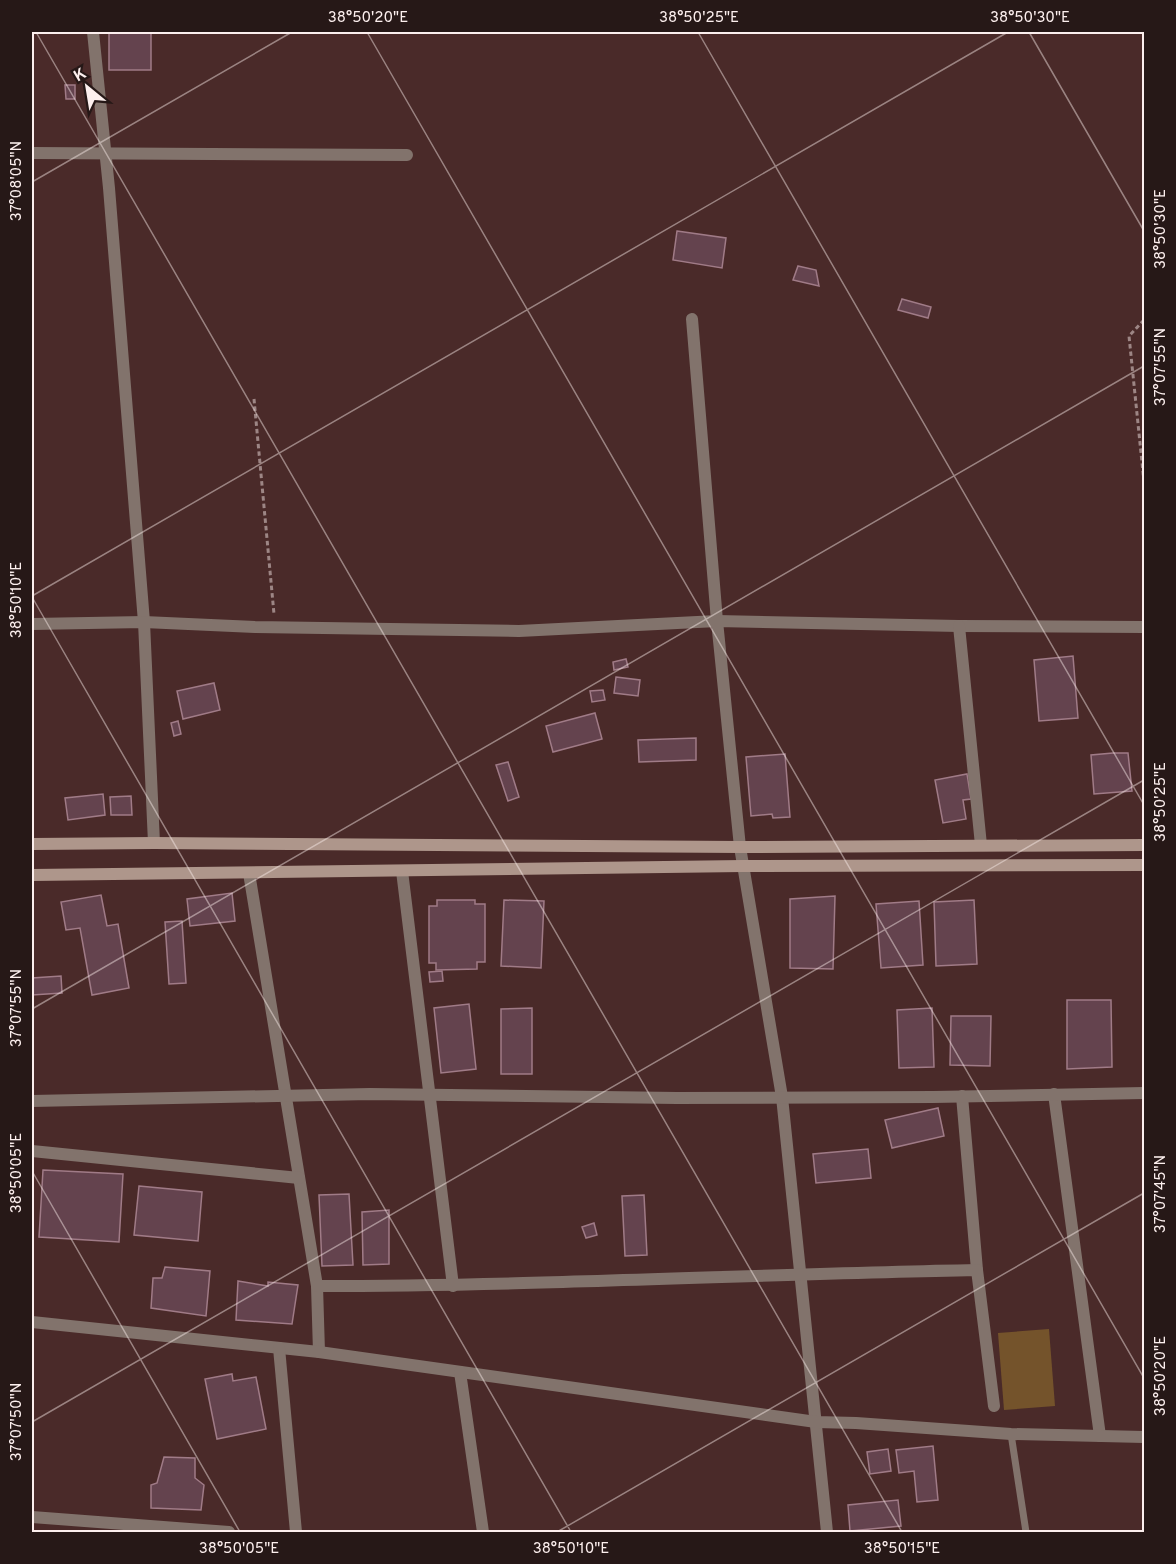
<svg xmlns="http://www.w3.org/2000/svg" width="1176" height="1564" font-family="Overpass,sans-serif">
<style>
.green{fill:#74532b}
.building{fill:#64434e;stroke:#a07b87;stroke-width:1.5}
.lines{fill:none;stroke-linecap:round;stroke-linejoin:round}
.path{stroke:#9d8685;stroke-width:3;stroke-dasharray:4.5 3;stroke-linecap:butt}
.lane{stroke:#82736c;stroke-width:7}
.street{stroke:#82736c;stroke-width:12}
.secondary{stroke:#ae968b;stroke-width:12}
.ticks{fill:none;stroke:#fcefee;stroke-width:1.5;stroke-opacity:0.45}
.neatline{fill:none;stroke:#fcefee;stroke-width:2}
.ticks-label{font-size:15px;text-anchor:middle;fill:#fcefee}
</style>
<rect width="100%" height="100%" fill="#4a2a29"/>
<path class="green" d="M1049,1329L1055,1406L1004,1410L998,1333Z"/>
<g class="building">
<rect x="109" y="32" width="42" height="38"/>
<path d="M65,85H75V99H66Z"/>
<path d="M677,231L726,238L722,268L673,260Z"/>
<path d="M798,266L816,270L819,286L793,280Z"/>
<path d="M902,299L931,307L928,318L898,310Z"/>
<path d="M1073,656L1078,718L1039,721L1034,660Z"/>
<path d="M626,659L628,667L614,670L613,662Z"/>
<path d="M616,677L640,680L638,696L614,693Z"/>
<path d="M214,683L220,710L183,719L177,691Z"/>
<path d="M603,690L605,700L592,702L590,691Z"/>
<path d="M595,713L602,739L553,752L546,726Z"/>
<path d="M178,721L181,734L174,736L171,723Z"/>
<path d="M696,738V760L639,762L638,740Z"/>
<path d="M1113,753H1128L1132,791L1094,794L1091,755Z"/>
<path d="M785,754L790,817L773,818L772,814L751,816L746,757Z"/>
<path d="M508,762L519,797L508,801L496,765Z"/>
<path d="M967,774L971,799L963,800L966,819L943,823L935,780Z"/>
<path d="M103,794L105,815L68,820L65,798Z"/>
<path d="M131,796L132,815H111L110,797Z"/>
<path d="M232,893L235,921L190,926L187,899Z"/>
<path d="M101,895L107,926L118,924L129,988L92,995L80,928L66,930L61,902Z"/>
<path d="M835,896L833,969L790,968V899Z"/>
<path d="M437,900H475V904H485V962H477V969L436,970V963H429V906H437Z"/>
<path d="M504,900L544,901L541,968L501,966Z"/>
<path d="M974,900L977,964L936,966L934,902Z"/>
<path d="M919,901L923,965L881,968L876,904Z"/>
<path d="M182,921L186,983L169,984L165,922Z"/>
<path d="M442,971L443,981L430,982L429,972Z"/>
<path d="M61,976L62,993L32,995V978Z"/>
<path d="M1067,1000H1111L1112,1067L1067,1069Z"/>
<path d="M469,1004L476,1069L441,1073L434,1008Z"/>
<path d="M532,1008V1074H501V1009Z"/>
<path d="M932,1008L934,1067L899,1068L897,1010Z"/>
<path d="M951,1016H991L990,1066L950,1065Z"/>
<path d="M938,1108L944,1136L892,1148L885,1120Z"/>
<path d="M868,1149L871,1178L816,1183L813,1154Z"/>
<path d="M43,1170L123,1174L119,1242L39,1237Z"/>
<path d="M139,1186L202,1192L198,1241L134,1235Z"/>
<path d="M349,1194L353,1265L322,1266L319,1195Z"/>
<path d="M644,1195L647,1255L625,1256L622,1196Z"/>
<path d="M389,1210V1264L363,1265L362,1212Z"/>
<path d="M594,1223L597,1235L586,1238L582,1227Z"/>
<path d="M165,1267L210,1271L206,1316L151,1308L153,1278H162Z"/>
<path d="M238,1281L268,1286V1282L298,1285L292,1324L236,1320Z"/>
<path d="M232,1374L233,1381L256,1377L266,1429L217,1439L205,1379Z"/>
<path d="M933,1446L938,1500L917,1502L914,1471L899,1473L896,1450Z"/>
<path d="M888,1449L891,1471L870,1474L867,1452Z"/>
<path d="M164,1457L195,1458V1478L204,1485L201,1510L151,1508V1485L157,1483Z"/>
<path d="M898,1500L901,1526L850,1531L848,1505Z"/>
</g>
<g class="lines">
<g class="path">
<path d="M1144,320L1129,336L1144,482"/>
<path d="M254,399L274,614"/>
</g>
<path class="lane" d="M1011,1434L1026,1532"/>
<g class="street">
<path d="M93,32L109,188L144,622L154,843"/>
<path d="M32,153L407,155"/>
<path d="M692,319L717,621L740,847L782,1097L827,1532"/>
<path d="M32,624L144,622L255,627L519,631L717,621L959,626L1144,627"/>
<path d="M959,626L981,845"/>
<path d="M402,871L453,1286"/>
<path d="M249,873L317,1286L319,1352"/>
<path d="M1054,1094L1100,1436"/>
<path d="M962,1096L977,1270"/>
<path d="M32,1101L370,1094L677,1098L933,1097L1144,1093"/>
<path d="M32,1151L299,1178"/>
<path d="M317,1286C537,1286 757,1274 977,1270L994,1406"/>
<path d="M32,1322L319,1352L816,1422L856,1423L1011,1434L1144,1437"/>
<path d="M279,1348L296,1532"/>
<path d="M460,1372L483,1532"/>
<path d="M32,1517L229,1532"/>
</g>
<g class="secondary">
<path d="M32,844L154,843L740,847L1144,845"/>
<path d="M32,875L743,866L1144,865"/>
</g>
</g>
<path class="ticks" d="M36,32L902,1532M367,32L1144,1378M698,32L1144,805M1029,32L1144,231M32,182L292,32M32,596L1008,32M32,597L571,1532M32,1009L1144,366M32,1171L240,1532M32,1422L1144,780M557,1532L1144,1193"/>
<rect width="1176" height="1564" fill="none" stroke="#261817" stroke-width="66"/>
<g transform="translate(87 87) rotate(330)" stroke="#261817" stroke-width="4.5" paint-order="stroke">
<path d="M0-4.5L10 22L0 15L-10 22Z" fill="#fcefee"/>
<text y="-9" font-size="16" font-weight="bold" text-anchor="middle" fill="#fcefee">K</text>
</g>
<rect x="33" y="33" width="1110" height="1498" class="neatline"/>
<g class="ticks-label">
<text x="368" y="22">38°50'20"E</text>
<text x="699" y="22">38°50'25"E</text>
<text x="1030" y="22">38°50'30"E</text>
<text transform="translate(16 181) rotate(-90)" y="5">37°08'05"N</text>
<text transform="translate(1160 229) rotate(-90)" y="5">38°50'30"E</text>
<text transform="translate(1160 367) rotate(-90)" y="5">37°07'55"N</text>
<text transform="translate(16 600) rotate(-90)" y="5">38°50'10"E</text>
<text transform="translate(1160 802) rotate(-90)" y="5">38°50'25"E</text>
<text transform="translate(16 1008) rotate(-90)" y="5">37°07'55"N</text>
<text transform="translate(16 1173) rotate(-90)" y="5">38°50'05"E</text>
<text transform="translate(1160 1194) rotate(-90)" y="5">37°07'45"N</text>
<text transform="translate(1160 1376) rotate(-90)" y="5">38°50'20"E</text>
<text transform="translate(16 1422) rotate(-90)" y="5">37°07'50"N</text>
<text x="239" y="1553">38°50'05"E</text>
<text x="571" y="1553">38°50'10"E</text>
<text x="902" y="1553">38°50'15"E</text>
</g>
</svg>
